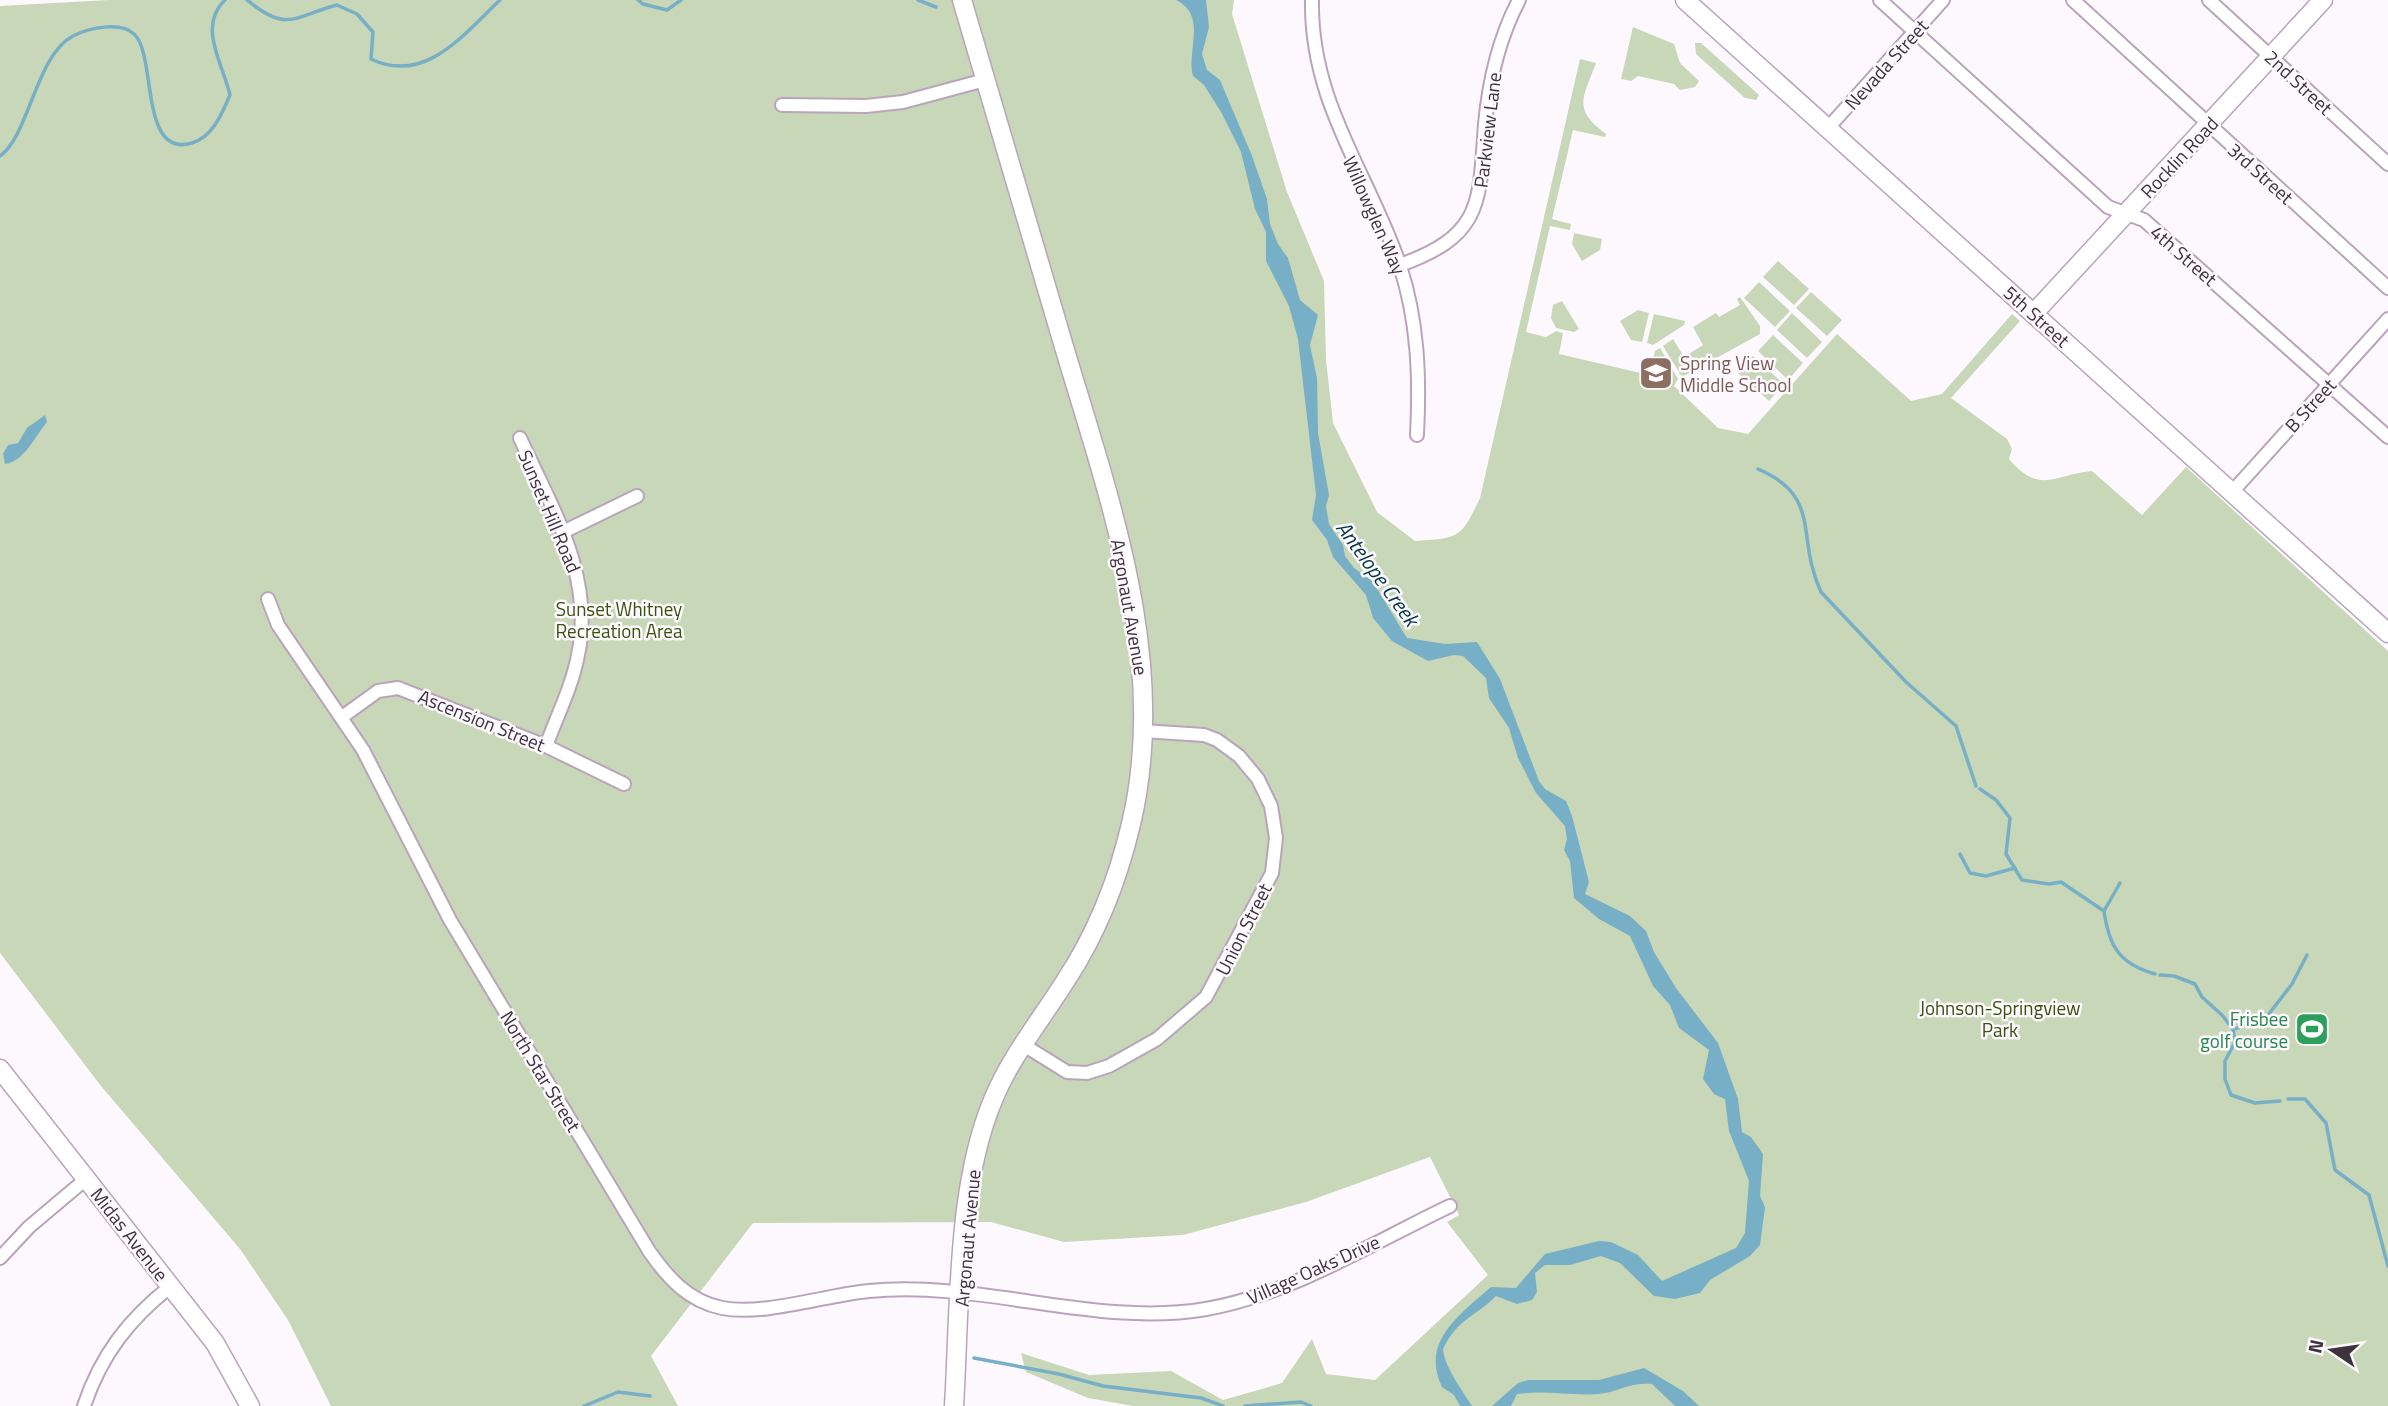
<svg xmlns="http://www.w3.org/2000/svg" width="2388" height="1406" font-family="'Titillium Web',sans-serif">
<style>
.green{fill:#c8d7b7}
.water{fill:#77afc6}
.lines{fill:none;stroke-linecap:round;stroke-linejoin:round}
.stream{stroke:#77afc6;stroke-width:3.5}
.street-casing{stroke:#baa4bc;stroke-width:16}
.secondary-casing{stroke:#baa4bc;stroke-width:21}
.street{stroke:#fff;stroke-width:12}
.secondary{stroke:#fff;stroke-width:18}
.labels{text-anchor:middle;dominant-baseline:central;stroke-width:5;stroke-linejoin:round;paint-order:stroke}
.street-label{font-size:19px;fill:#3c333d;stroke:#fdf8fe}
.education-label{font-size:19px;fill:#785e54;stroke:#fdf8fe;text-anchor:start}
.park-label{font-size:19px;fill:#39520b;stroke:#fdf8fe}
.leisure-label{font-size:19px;fill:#27864d;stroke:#fdf8fe;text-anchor:end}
.water-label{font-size:21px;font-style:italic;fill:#003646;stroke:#fdf8fe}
</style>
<rect width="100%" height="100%" fill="#fdf8fe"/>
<g class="green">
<path d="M109,0H1234L1232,14L1287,192L1324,281L1326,360L1333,423L1377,512L1415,541C1460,538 1461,538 1480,498L1580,59L1596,63C1583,98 1572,109 1606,134L1605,137L1573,130L1552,219L1571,224L1570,230L1550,226L1526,332L1546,337L1556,331L1563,333L1559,354L1649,375L1655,351L1660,348L1678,379L1674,386L1718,428L1748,434L1837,334L1911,401L1942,394L2012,314L2020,321L1951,398L2007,439L2012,449L2009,459C2040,495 2053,475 2092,471L2142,515L2186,467L2388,651V1406H1133L1088,1398L1026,1372L1021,1353L1089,1375L1171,1371L1223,1400L1282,1383L1312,1339L1326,1374L1375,1380L1488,1275L1447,1222L1459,1215L1430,1157L1306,1202L1183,1235L1064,1242L991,1222L753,1223L651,1356L678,1406H331L288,1320L240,1249L101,1086L0,953V6Z"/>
<path d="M1633,27L1674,44L1680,63L1699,81L1695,87L1680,90L1674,84L1638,76L1631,81L1621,79Z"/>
<path d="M1695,43H1701L1759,95L1756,100L1745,98L1696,54Z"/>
<path d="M1574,233L1602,239L1600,250L1582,261L1572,244Z"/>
<path d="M1778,261L1809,289L1794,305L1763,277Z"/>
<path d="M1759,282L1790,311L1775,327L1744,298Z"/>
<path d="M1811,292L1842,320L1827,336L1796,308Z"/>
<path d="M1740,297L1760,326V334L1682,377L1663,346L1673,339L1684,357L1703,345L1693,327L1716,313L1719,317L1740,305L1737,299Z"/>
<path d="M1562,301L1579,329L1574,332L1556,328L1551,318L1553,305Z"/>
<path d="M1638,310L1649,313L1642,342L1631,340L1620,321Z"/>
<path d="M1792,313L1822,342L1807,358L1777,330Z"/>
<path d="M1654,314L1685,321L1684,325L1653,345L1647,343Z"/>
<path d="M1773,335L1803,363L1788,380L1758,351Z"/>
<path d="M1753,356L1784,384L1769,401L1738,373Z"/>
</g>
<g class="water">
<path d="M1176,0H1206L1209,27L1202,54L1207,70L1220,80L1252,156L1267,199L1270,224L1278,244L1288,258L1300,300L1318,315L1310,345L1317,378L1318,433L1329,495L1326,506L1329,524L1343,545L1345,556L1354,568L1373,582L1407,638L1445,644L1477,642L1500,679L1539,781L1545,789L1566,801L1572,816L1589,882L1585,894L1630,916L1646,931L1654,952L1676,988L1718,1043L1738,1099L1742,1132L1751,1137L1763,1154L1760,1196L1765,1207L1760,1245L1750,1256L1710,1280L1700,1293L1675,1299L1654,1296L1620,1263L1601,1256L1570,1265H1545L1535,1273L1537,1292L1532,1300L1517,1304L1496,1296C1474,1318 1458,1318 1443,1349C1444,1366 1462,1390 1472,1406H1460L1454,1395L1442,1387C1420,1342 1460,1314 1491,1287L1516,1288L1545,1254L1599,1241L1611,1242L1638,1255L1662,1281L1736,1248L1745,1233L1749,1181L1729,1131L1725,1099L1714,1094L1703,1079L1709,1050L1679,1028L1670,1005L1653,986L1630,936L1599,919L1574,898L1570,861L1564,850L1567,839L1565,826L1536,793L1518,758L1509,728L1489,698L1486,678L1463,656L1454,655L1428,661L1392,641L1373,618L1366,595L1333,557L1327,540L1312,520L1316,495L1298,339L1289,306L1266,261V232L1255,209L1241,152L1221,112L1204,85L1193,76C1186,50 1208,16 1176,0Z"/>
<path d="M45,415L47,422C35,436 25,461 5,464L3,454L8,445L18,443L27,428Z"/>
<path d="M1644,1368L1683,1391L1699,1406H1675L1652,1384C1630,1382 1618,1392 1599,1394C1571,1396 1544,1390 1517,1394L1511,1406H1492L1518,1383L1528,1380H1599Z"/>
</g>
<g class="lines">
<g class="stream">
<path d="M247,0C287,33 292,17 337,5L357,14L373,32L371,59C425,85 463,35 500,0"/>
<path d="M638,0L643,4L667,10L681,0"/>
<path d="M918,0L936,7"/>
<path d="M0,156C29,136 36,55 73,36C88,28 121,21 134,34C157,54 139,159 192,143C213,137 222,113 230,95C223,64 197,26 225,0"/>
<path d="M1758,469C1823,497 1795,536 1821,592L1906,682L1956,726L1976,786"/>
<path d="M1980,789L1996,800L2010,818L2006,854L2022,880L2049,884L2061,882L2104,911C2109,947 2120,964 2155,974"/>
<path d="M1960,854L1970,873L1986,876L2015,868"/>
<path d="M2104,911L2120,883"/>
<path d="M2160,975L2174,976L2195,984L2202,997L2222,1015L2233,1029L2235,1042L2225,1061V1079L2231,1095L2255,1103L2280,1101"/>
<path d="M2234,1029L2265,1019L2292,984L2307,955"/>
<path d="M2288,1099H2305L2326,1123L2335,1170L2369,1195L2388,1266"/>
<path d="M974,1358L1059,1374L1103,1386L1201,1398L1223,1406"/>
<path d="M584,1406L618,1392L650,1396"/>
<path d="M1245,1406L1301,1402L1311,1406"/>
</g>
<g class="street-casing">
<g id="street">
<path d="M1312,0C1310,103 1369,174 1400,266C1418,321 1420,377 1417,435"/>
<path d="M1880,0L2108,207L2144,220L2388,437"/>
<path d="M2073,0L2388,288"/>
<path d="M2209,0L2388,164"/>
<path d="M782,105L866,106L903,102L985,80"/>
<path d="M1828,128L1943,0"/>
<path d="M1400,265C1484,235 1479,202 1485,124C1489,81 1499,38 1519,0"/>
<path d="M520,438C551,506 595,577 578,655C572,687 557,716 546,746"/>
<path d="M2233,491L2388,319"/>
<path d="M563,532L637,496"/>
<path d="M268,599L278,625L363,750L450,920L649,1251C668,1278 688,1301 722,1308C765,1316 825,1295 869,1291C984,1280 1096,1328 1206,1309C1292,1294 1372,1243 1450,1206"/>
<path d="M342,717L378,691L398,688L546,746L624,784"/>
<path d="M1022,1044L1067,1072L1087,1073L1109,1066L1157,1039L1206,997L1272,873L1276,838L1271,806L1258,779L1239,756L1217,740L1204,735L1143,731"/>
<path d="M0,1258L29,1227L86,1179"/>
<path d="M84,1406C101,1355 129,1319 171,1286"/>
</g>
</g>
<g class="secondary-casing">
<g id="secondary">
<path d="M1685,0L2388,633"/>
<path d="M2034,313L2323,0"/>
<path d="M0,1069L215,1343L250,1406"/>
<path d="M954,1406C960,1310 956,1188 993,1100C1011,1056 1041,1020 1066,980C1097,933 1118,879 1131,824C1170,660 1108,496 1062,340C1029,227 995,113 962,0"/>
</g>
</g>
<use href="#street" class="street"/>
<use href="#secondary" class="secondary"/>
</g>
<defs>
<g id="school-square" transform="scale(1.75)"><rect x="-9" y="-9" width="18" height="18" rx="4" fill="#8d6e63" stroke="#fdf8fe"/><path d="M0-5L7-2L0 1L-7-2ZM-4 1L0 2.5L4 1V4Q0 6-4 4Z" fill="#fff"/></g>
<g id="stadium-square" transform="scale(1.75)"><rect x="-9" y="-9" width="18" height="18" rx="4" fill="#2e9e5b" stroke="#fdf8fe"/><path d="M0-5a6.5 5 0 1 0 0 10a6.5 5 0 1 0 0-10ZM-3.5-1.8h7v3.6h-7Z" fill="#fff"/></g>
</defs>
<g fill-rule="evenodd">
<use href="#school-square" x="1656" y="373"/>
<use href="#stadium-square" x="2312" y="1029"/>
</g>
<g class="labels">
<g class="street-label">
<text transform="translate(1886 64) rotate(-48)">Nevada Street</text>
<text transform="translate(2299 82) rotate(43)">2nd Street</text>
<text transform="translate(1487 130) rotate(-83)">Parkview Lane</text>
<text transform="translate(2179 157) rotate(-47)">Rocklin Road</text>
<text transform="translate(2261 173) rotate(42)">3rd Street</text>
<text transform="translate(1375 215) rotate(66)">Willowglen Way</text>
<text transform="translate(2184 255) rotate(41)">4th Street</text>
<text transform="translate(2037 316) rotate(42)">5th Street</text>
<text transform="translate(2310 405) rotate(-48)">B Street</text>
<text transform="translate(550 511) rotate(67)">Sunset Hill Road</text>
<text transform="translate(1130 607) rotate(80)">Argonaut Avenue</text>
<text transform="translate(482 720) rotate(22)">Ascension Street</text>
<text transform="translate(1243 929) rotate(-63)">Union Street</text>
<text transform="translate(541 1071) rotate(59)">North Star Street</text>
<text transform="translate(130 1234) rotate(52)">Midas Avenue</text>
<text transform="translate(967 1238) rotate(-85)">Argonaut Avenue</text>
<text transform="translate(1313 1269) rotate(-24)">Village Oaks Drive</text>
</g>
<g class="education-label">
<text x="1680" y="362">Spring View<tspan x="1680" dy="22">Middle School</tspan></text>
</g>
<g class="park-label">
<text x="619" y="608">Sunset Whitney<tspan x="619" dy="22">Recreation Area</tspan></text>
<text x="2000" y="1007">Johnson-Springview<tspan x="2000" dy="22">Park</tspan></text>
</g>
<g class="leisure-label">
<text x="2288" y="1018">Frisbee<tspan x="2288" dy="22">golf course</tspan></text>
</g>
<g class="water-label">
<text transform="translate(1378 573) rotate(54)">Antelope Creek</text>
</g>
</g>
<g transform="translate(2332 1350) rotate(283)" stroke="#fdf8fe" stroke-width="5" paint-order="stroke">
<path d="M0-5L12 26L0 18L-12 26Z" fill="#3c333d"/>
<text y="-10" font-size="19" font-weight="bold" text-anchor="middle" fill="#3c333d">N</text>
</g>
</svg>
